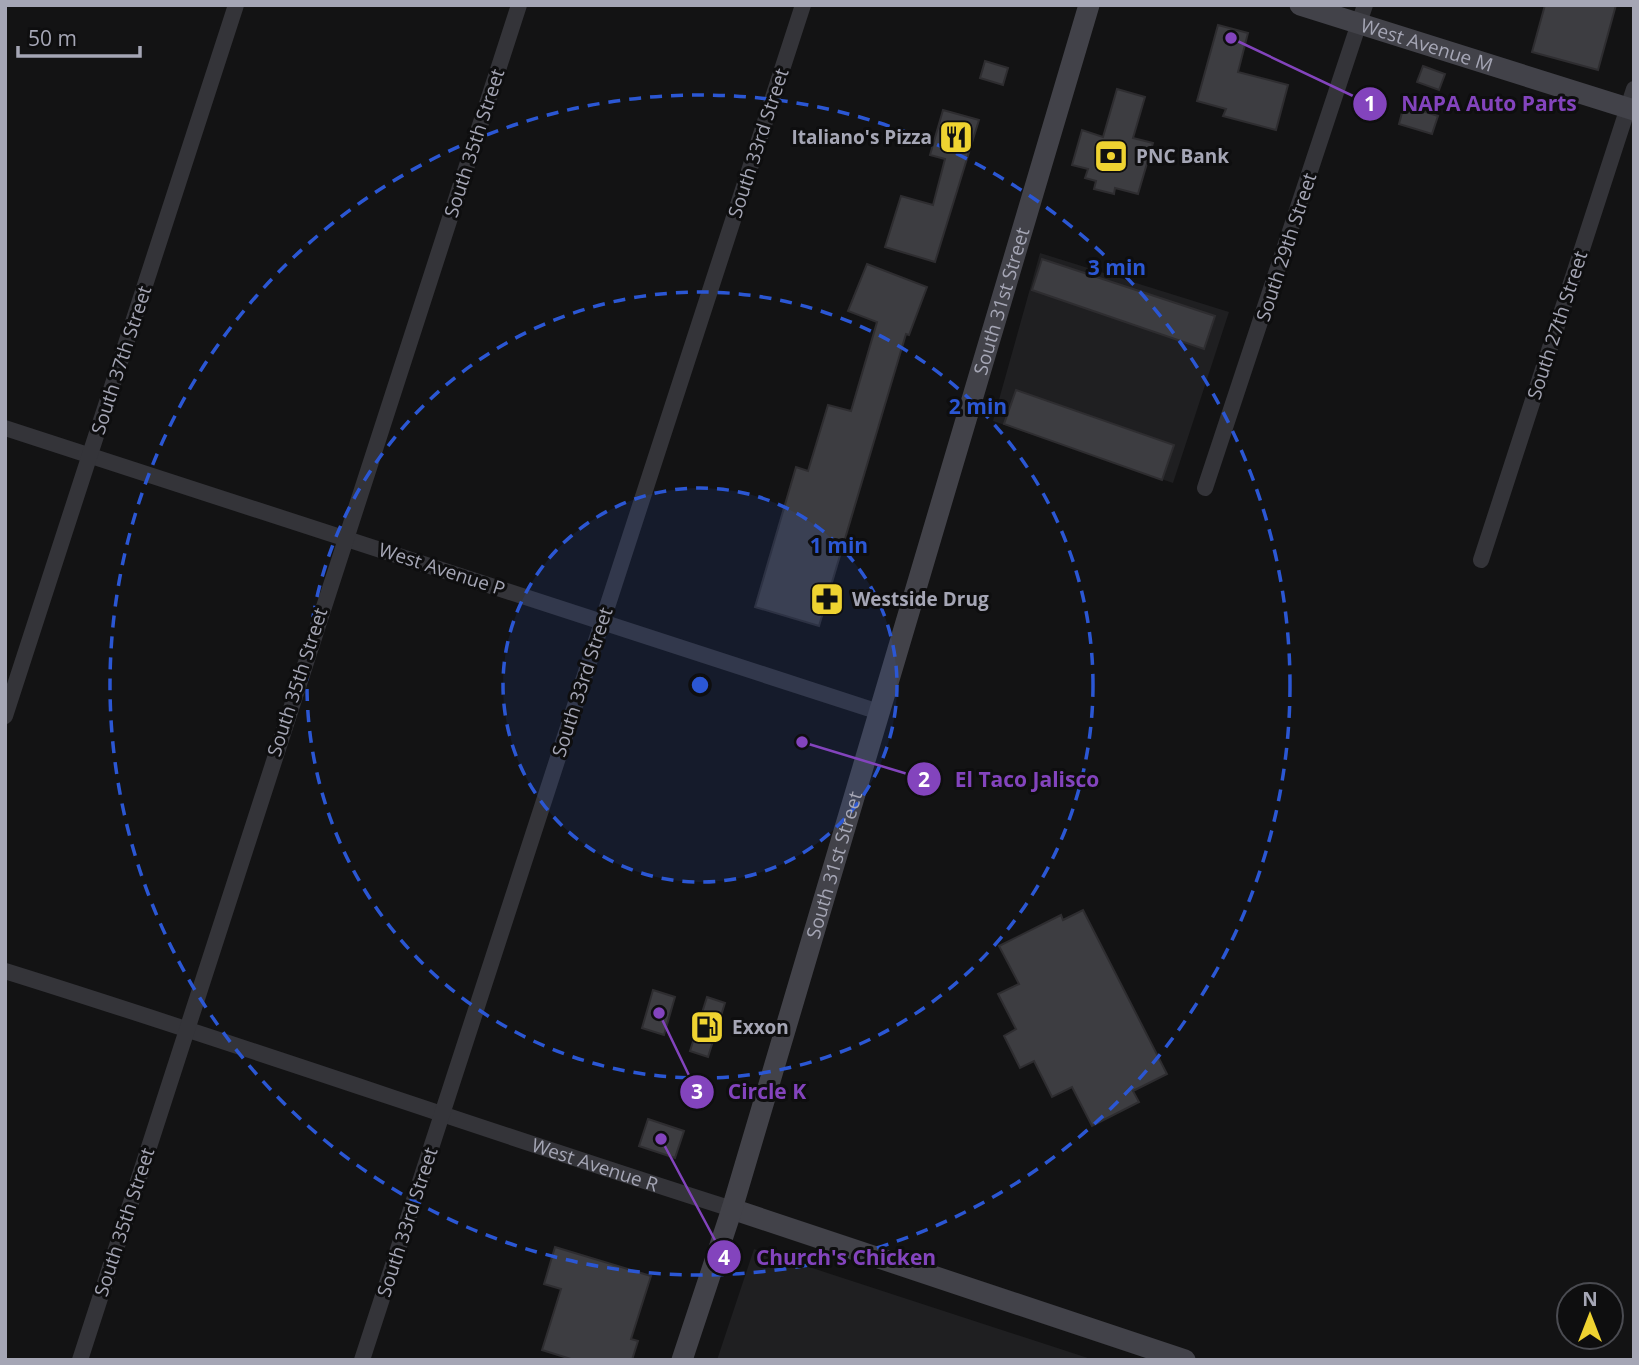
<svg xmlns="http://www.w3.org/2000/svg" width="1639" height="1365" font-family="'Open Sans',sans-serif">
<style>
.built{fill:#1f1f21}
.building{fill:#3d3d41;stroke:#2e2d30;stroke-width:2}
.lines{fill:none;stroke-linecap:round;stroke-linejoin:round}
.street{stroke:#343439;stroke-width:16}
.secondary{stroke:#424249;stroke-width:21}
.ring{fill:none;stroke:#2b57d4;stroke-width:3.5;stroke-dasharray:12 9}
.labels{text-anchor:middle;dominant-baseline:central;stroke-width:6;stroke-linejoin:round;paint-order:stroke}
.street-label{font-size:19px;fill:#a5a6b5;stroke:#0e0e0f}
.poi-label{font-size:19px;font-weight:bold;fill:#a5a6b5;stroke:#0e0e0f;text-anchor:start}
.centre{fill:#2b57d4;stroke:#0e0e0f;stroke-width:3.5}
.ring-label{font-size:21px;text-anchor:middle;font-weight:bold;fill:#2b57d4;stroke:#0e0e0f;stroke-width:6;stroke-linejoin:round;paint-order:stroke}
.leader{fill:none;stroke:#8344bd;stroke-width:2.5}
.callout-dot{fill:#8344bd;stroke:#0e0e0f;stroke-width:2.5}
.mark-label{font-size:21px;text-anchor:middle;font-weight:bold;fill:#fff}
.callout-label{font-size:21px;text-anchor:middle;font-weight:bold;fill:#8344bd;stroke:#0e0e0f;stroke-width:6;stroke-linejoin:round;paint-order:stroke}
</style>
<rect width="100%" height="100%" fill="#131314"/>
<g class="built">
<path d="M1040,253L1229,312L1173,483L993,421Z"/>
<path d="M754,1249L1094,1360H717Z"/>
</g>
<g class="building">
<path d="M1545,5H1616L1598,70L1532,52Z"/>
<path d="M1218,25L1248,33L1238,72L1288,85L1276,130L1223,116L1226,109L1197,101Z"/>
<path d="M985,61L1008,68L1003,85L980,78Z"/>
<path d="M1423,66L1445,74L1439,90L1417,82Z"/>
<path d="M1117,89L1145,97L1133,138L1153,143L1138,194L1115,188L1114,194L1094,189L1096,181L1085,178L1088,169L1072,165L1082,130L1103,137Z"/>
<path d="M1404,105L1438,116L1432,134L1399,124Z"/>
<path d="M943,110L979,120L935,262L885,247L901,196L933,205L945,159L930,155Z"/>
<path d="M1042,259L1215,316L1204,349L1032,290Z"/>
<path d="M867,264L927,287L909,335L906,334L819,626L755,607L796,467L808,471L828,405L851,411L877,322L848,311Z"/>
<path d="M1016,390L1174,445L1162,480L1004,424Z"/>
<path d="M1083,910L1167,1074L1133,1091L1139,1102L1092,1126L1072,1087L1052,1097L1034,1061L1020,1068L1004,1036L1016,1029L998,994L1019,984L999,946L1061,915L1063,920Z"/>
<path d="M653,990L675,997L664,1035L642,1028Z"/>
<path d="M707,997L725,1003L708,1057L690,1051Z"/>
<path d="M648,1119L684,1131L675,1158L639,1146Z"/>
<path d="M555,1247L651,1276L631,1339L638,1341L632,1360H574L542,1350L561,1289L544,1284Z"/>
</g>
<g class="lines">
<g class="street">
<path d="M5,428L879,712"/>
<path d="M1205,488L1365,5"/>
<path d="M1481,560L1634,89"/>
<path d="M5,716L236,5"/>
<path id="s1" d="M5,971C249,1047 489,1132 732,1209"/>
<path d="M80,1360L519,5"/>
<path d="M362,1360L803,5"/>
</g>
<g class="secondary">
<path id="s2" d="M1300,5L1634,110"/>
<path d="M732,1209L1185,1360"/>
<path id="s3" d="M682,1360L732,1209L1089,5"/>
</g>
</g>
<circle cx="700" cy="685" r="197" fill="#2b57d4" fill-opacity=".12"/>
<g class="ring">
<circle cx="700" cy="685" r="197"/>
<circle cx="700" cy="685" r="393"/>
<circle cx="700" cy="685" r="590"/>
</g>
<defs>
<g id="restaurant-square" transform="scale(1.75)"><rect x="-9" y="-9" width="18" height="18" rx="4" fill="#efd331" stroke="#0e0e0f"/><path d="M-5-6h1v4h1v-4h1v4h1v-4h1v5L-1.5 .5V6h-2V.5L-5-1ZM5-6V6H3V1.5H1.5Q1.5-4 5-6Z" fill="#111"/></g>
<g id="bank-square" transform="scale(1.75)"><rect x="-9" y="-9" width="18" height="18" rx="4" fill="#efd331" stroke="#0e0e0f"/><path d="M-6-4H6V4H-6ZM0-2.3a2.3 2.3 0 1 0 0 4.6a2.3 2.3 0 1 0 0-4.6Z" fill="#111"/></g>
<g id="pharmacy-square" transform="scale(1.75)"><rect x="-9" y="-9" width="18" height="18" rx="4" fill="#efd331" stroke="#0e0e0f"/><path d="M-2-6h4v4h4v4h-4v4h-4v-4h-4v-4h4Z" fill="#111"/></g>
<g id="fuel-square" transform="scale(1.75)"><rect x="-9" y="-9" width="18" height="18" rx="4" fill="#efd331" stroke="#0e0e0f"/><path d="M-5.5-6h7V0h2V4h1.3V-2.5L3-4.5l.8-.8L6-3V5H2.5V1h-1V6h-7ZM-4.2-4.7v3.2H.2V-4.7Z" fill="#111"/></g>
</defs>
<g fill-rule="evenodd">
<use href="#restaurant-square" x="956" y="137"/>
<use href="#bank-square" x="1111" y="156"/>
<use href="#pharmacy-square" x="827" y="599"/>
<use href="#fuel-square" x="707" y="1027"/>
</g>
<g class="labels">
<g class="street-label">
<text stroke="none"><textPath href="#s2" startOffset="133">West Avenue M</textPath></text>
<text transform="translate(474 143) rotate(-72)">South 35th Street</text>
<text transform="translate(758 143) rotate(-72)">South 33rd Street</text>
<text transform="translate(1286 247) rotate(-72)">South 29th Street</text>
<text stroke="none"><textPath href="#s3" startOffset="1106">South 31st Street</textPath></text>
<text transform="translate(1557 325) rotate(-72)">South 27th Street</text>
<text transform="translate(121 360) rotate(-72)">South 37th Street</text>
<text transform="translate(442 569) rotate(18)">West Avenue P</text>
<text transform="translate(297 682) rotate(-72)">South 35th Street</text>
<text transform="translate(582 682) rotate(-72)">South 33rd Street</text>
<text stroke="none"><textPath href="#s3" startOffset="518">South 31st Street</textPath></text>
<text stroke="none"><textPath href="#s1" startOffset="621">West Avenue R</textPath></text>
<text transform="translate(124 1222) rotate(-72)">South 35th Street</text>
<text transform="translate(407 1222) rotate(-72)">South 33rd Street</text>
</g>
<g class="poi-label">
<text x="932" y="137" text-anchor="end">Italiano's Pizza</text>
<text x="1136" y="156">PNC Bank</text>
<text x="852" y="599">Westside Drug</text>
<text x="732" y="1027">Exxon</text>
</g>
</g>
<circle cx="700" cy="685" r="10" class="centre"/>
<g class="ring-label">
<text x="1117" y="275">3 min</text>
<text x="978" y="414">2 min</text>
<text x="839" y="553">1 min</text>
</g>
<path class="leader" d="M1231 38L1370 104M802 742L924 779M659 1013L697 1092M661 1139L724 1257"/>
<g class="callout-dot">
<circle cx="1231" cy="38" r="7"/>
<circle cx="802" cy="742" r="7"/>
<circle cx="659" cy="1013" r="7"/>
<circle cx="661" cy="1139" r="7"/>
<circle cx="1370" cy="104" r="18"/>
<circle cx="924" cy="779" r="18"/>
<circle cx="697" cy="1092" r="18"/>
<circle cx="724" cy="1257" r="18"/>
</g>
<g class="mark-label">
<text x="1370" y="111">1</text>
<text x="924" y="787">2</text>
<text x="697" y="1099">3</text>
<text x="724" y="1265">4</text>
</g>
<g class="callout-label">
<text x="1489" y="111">NAPA Auto Parts</text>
<text x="1027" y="787">El Taco Jalisco</text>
<text x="767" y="1099">Circle K</text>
<text x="846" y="1265">Church's Chicken</text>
</g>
<rect width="1639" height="1365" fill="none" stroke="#a5a6b5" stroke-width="14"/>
<g transform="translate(1590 1316)"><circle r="33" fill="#0e0e0f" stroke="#4a4b51" stroke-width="2"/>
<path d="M0-5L12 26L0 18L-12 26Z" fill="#efd331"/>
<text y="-10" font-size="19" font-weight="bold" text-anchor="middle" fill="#a5a6b5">N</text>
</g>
<path d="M18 46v10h122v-10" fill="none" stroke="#a5a6b5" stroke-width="3.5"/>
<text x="28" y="46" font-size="21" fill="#a5a6b5" stroke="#0e0e0f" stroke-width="5" paint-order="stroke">50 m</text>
</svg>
